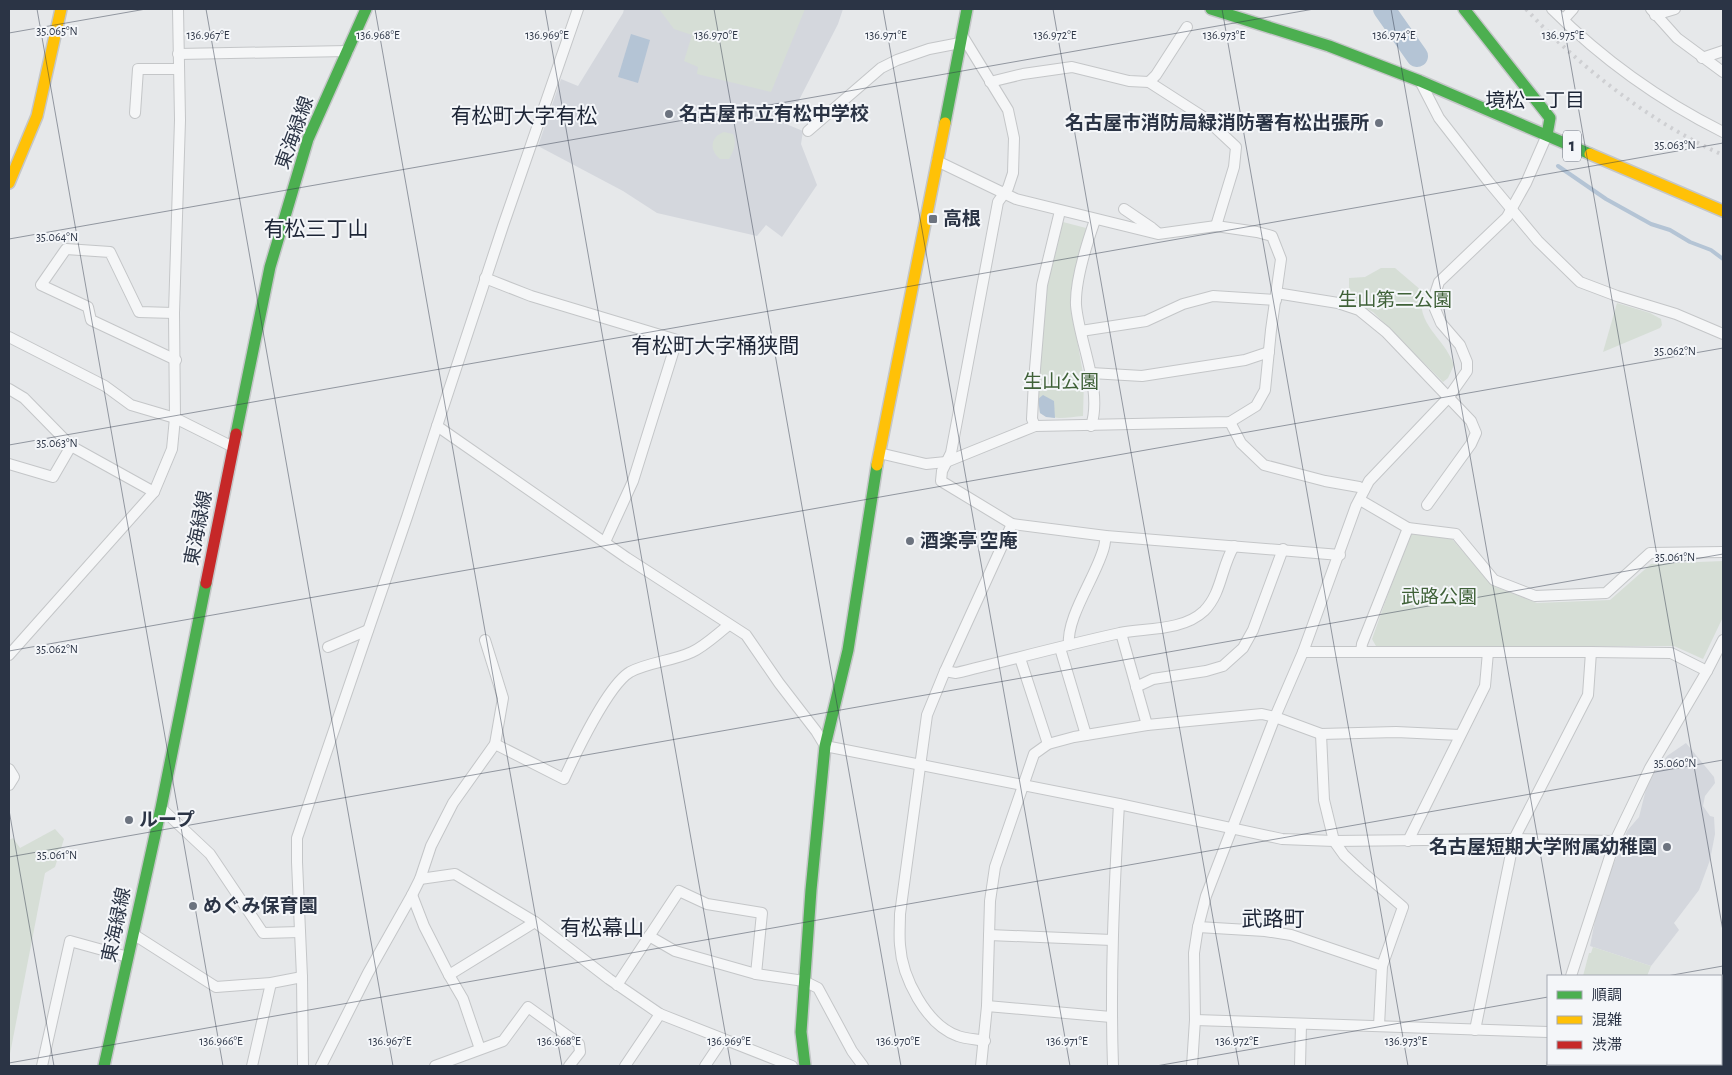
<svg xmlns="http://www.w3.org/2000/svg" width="1732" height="1075" font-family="'Alegreya Sans','Noto Sans JP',sans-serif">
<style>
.built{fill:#d4d7dd}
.green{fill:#d6ded6}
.water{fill:#b4c4d5}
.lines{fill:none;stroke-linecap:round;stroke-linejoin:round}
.stream{stroke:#b4c4d5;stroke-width:4}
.river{stroke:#b4c4d5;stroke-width:22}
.street-casing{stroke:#c4c6c8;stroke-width:12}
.fast-casing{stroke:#c4c6c8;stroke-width:14}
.slow-casing{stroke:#c4c6c8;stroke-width:14}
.jam-casing{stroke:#c4c6c8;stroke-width:14}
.street{stroke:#f5f6f7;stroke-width:10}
.fast{stroke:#4caf50;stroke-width:11}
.slow{stroke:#ffc107;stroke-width:11}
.jam{stroke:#c62828;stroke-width:11}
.rail{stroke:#cecfd2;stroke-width:4;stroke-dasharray:2.5 5;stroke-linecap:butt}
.ticks{fill:none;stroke:#2b3445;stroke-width:1;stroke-opacity:0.45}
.poi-dot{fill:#6c737f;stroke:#f4f6f9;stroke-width:2}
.labels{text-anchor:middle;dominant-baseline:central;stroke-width:4;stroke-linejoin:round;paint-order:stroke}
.shield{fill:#f4f6f9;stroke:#676e7b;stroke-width:1}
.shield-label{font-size:18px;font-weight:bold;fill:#2b3445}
.poi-label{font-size:19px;font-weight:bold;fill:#2b3445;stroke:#f4f6f9;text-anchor:start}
.street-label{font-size:19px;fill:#2b3445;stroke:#f4f6f9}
.park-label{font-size:19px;fill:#3f6138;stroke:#f4f6f9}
.neighbourhood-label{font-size:20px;fill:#1d2536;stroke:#f4f6f9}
.quarter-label{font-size:21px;fill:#1d2536;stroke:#f4f6f9}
.ticks-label{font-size:12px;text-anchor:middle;fill:#2b3445;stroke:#f4f6f9;stroke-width:4;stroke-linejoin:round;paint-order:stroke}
</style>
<rect width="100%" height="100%" fill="#e6e8ea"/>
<g class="built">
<path d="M624,9H843L838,24L798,102L792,103L786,124L803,131L801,144L817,185L782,237L766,225L757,236L657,213L623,191L538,146L561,79L578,86L623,13Z"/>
<path d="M1686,743L1714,777L1715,783L1705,796L1703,806L1710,816L1714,817L1715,834L1710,860L1699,890L1674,923L1679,930L1651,966L1590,946L1599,900L1627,831L1639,817L1648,781L1667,756Z"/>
</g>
<g class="green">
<path d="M659,9H805L771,92L697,74L698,67L684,61L692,35L674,29Z"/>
<path d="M724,132L733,134C737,143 734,150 729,159H720C709,150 710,137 724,132Z"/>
<path d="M1063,222L1086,228L1071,290L1074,323L1084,379L1083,416C1069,417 1052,421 1040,413L1038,399L1042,326L1046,285Z"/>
<path d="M1381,268H1395L1422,291C1416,327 1443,335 1454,365L1448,378L1443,382L1373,312L1349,299V278L1365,277Z"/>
<path d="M1617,303L1650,313L1661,319L1662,325L1660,328L1603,352Z"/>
<path d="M1412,534L1452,539L1493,586L1537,603L1610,600L1651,564L1723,561V617L1703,659L1674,646H1376L1372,639L1408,538Z"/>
<path d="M55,829L64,839L55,867L45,873L9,1059V840L13,838L20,848Z"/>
<path d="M1593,947L1651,966L1647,976H1583L1589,953H1591Z"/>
</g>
<g class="water">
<path d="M631,34L650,40L638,83L618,77Z"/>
<path d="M1043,395L1054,401L1055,418L1046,417L1040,413L1038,399Z"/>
</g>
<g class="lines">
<path class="stream" d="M1558,166L1606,199L1651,224L1670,230L1690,242L1711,250L1723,259"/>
<path class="river" d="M1384,9L1417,56"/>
<g class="street-casing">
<g id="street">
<path d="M1552,9C1603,60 1659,100 1723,132"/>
<path d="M1651,9L1677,38L1723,72"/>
<path d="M1655,15L1675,9"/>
<path d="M1564,19L1573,9"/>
<path d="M962,35L1008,110L1014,138L1013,173L1008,188L998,202L951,453L942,471L941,481L1012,524L1106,536L1340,555"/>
<path d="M178,54L348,51"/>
<path d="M1702,58L1723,51"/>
<path d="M1420,81L1439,118L1488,181L1538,241L1580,282L1617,296L1676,314L1723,334"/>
<path d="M990,82L1023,74L1072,67L1129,81L1149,82L1205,118L1236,147L1234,167L1216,226"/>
<path d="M1149,82L1156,75L1187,27"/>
<path d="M135,113L138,69H178"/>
<path d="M808,131L881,68L897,60L929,49L960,43"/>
<path d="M1124,209L1152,228L1158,233"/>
<path d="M485,278L531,296L677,340L633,481L605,542"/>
<path d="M1276,293L1338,303L1359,310L1386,332L1471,421L1476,433L1471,444L1427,505"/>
<path d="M174,313L139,312L110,252L66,249L41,285L88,307L91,320L176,360"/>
<path d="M1081,331L1146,321L1183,304L1213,296L1276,300"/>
<path d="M9,337L105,386L131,405L175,418L233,447"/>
<path d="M1091,373L1142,376L1245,360L1269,352"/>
<path d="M9,389L24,398L71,446L154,492"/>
<path d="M1230,422L1241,443L1264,465L1325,481L1359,487L1364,490"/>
<path d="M437,426L627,558L746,635L779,683L816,731L825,746L1119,804L1282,839L1334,841L1514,839L1615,841"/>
<path d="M1035,426L1032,419L1034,381L1042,285L1060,211"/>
<path d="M1091,426C1103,390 1079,342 1076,305C1075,281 1087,243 1095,220"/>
<path d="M879,453L926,464L946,462L1035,426L1230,422L1256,406L1265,390L1271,330L1281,259L1272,236L1257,232L1216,226L1158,234L1016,199L937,161"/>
<path d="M9,464L53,477L71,446"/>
<path d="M1360,500L1408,528L1456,534L1494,580L1535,596L1606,593L1650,553L1723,552"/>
<path d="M1121,633L1147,725"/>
<path d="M1069,645C1066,617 1097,575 1104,547C1105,544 1105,539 1106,536"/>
<path d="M328,647L368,630"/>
<path d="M1060,648L1086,735"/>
<path d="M1303,652H1591L1671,653L1707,671L1650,768L1615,841L1571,976"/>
<path d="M1361,652L1362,644L1408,528"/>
<path d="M9,655L154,492L172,449L175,418L174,313L180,120L178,9"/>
<path d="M1020,658L1048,744"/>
<path d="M945,671L956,673C1010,660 1065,645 1120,633C1146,628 1183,631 1204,611C1222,593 1221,567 1234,546"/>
<path d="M1707,671L1723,640"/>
<path d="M1136,687L1153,679L1206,671L1223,666L1243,648L1253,630L1283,549"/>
<path d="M1321,734L1324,800L1334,841L1344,855L1360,870L1403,907L1382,966L1379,1026"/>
<path d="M495,744L564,779C575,755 608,685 630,672C649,662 673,661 692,652C705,646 717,634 729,625"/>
<path d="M9,769L14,777L9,785"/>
<path d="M161,808L210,854L263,933L300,932"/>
<path d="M1408,841L1485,686L1488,652"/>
<path d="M420,879L455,874L535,922L609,979L660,1014L792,1066"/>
<path d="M412,895L424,926L449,975L463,999L480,1049"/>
<path d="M1198,927L1265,931L1291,935L1382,966"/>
<path d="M133,934L216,987L271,983L302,977"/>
<path d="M989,935L1112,940"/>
<path d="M649,936L675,951L756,974L804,981L818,988L852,1051L863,1066"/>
<path d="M449,975L535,922"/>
<path d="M617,985L679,891L707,904L762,913L756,974"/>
<path d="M987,1006L1111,1017"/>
<path d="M1195,1020L1548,1032"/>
<path d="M1475,1030L1514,839L1588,695L1591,652"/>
<path d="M985,1041C976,1039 966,1039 958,1036C926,1025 902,977 900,945C899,935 900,924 900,914L927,715L945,671L1012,524"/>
<path d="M1552,1064V1066"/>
<path d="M42,1066L70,941L128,957"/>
<path d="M252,1066L271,983"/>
<path d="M303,1066L302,977L297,862V838L407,517L503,226L578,9"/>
<path d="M321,1066L368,973L412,895L420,879L431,846L453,803L495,744L503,698L485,640"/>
<path d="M435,1066L503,1041L528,1007L579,1044L580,1052L569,1066"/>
<path d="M625,1066L660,1014"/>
<path d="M705,1066L723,1039"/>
<path d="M981,1066L987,1006L990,901L995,867L1034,754L1048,744L1074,737L1147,725L1262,714L1275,717L1321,734L1396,732L1460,735"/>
<path d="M1113,1066C1110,978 1114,892 1119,804"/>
<path d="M1192,1066L1195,1020L1194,953L1198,927L1206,896L1275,717L1303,652L1356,506L1369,481L1448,398L1467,371V362L1460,345L1441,323L1435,309L1434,297L1439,282L1507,217L1526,183L1547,135"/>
<path d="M1300,1066L1301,1024"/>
</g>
</g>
<g class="fast-casing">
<g id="fast">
<path d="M1211,9L1329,46L1420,81L1590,154"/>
<path d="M1464,9L1550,118L1547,135"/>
<path d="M945,123L967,9"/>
<path d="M236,434L270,267L308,139L366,9"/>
<path d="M104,1066L161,808L206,583"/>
<path d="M805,1066L801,1032L811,890L825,746L848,650L877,465"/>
</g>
</g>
<g class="slow-casing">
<g id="slow">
<path d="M1590,154L1723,211"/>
<path d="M9,183L37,116L61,9"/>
<path d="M877,465L945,123"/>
</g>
</g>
<g class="jam-casing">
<path id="jam" d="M206,583L236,434"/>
</g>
<use href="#street" class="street"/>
<use href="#fast" class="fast"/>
<use href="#slow" class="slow"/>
<use href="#jam" class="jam"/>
<path class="rail" d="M1526,9C1578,66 1653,124 1723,155"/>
</g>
<path class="ticks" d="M37,9L223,1066M206,9L393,1066M375,9L562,1066M545,9L731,1066M714,9L901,1066M883,9L1070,1066M1053,9L1239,1066M1222,9L1408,1066M1391,9L1562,976M1561,9L1723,931M9,33L146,9M9,239L1314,9M9,445L1723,143M9,651L1723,348M9,810L54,1066M9,857L1723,554M1667,976L1723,966M9,1063L1723,760M1577,1064L1578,1066M1156,1066L1548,997"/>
<g class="poi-dot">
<circle cx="669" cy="114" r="5"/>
<circle cx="1379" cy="123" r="5"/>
<rect x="928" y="214" width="10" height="10" rx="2.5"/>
<circle cx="910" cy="541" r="5"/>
<circle cx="129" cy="820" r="5"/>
<circle cx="1667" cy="847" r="5"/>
<circle cx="193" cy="906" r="5"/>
</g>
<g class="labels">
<rect class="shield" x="1563" y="130.5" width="18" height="31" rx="4"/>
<g class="shield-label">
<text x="1572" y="146">1</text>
</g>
<g class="poi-label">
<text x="679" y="114">名古屋市立有松中学校</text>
<text x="1369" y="123" text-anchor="end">名古屋市消防局緑消防署有松出張所</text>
<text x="943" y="219">高根</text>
<text x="920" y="541">酒楽亭 空庵</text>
<text x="139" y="820">ループ</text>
<text x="1657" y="847" text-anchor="end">名古屋短期大学附属幼稚園</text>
<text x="203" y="906">めぐみ保育園</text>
</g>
<g class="street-label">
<text transform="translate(295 133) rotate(-70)">東海緑線</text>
<text transform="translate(199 528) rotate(-79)">東海緑線</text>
<text transform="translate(117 925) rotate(-78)">東海緑線</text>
</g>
<g class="park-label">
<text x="1395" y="300">生山第二公園</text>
<text x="1061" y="382">生山公園</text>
<text x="1439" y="597">武路公園</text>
</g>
<g class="neighbourhood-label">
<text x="1535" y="101">境松一丁目</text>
</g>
<g class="quarter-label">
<text x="524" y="116">有松町大字有松</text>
<text x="316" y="229">有松三丁山</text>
<text x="715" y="346">有松町大字桶狭間</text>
<text x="1273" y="919">武路町</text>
<text x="602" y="928">有松幕山</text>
</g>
</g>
<g class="ticks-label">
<text x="57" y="35">35.065°N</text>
<text x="1224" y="39">136.973°E</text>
<text x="1394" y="39">136.974°E</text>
<text x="208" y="39">136.967°E</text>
<text x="378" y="39">136.968°E</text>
<text x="547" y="39">136.969°E</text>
<text x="716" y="39">136.970°E</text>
<text x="886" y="39">136.971°E</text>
<text x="1055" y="39">136.972°E</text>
<text x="1563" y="39">136.975°E</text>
<text x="1675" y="149">35.063°N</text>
<text x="57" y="241">35.064°N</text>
<text x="1675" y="355">35.062°N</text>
<text x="57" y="447">35.063°N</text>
<text x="1675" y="561">35.061°N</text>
<text x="57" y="653">35.062°N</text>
<text x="1675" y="767">35.060°N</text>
<text x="57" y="859">35.061°N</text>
<text x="221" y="1045">136.966°E</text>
<text x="390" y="1045">136.967°E</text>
<text x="559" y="1045">136.968°E</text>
<text x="729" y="1045">136.969°E</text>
<text x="898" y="1045">136.970°E</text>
<text x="1067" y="1045">136.971°E</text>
<text x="1237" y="1045">136.972°E</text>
<text x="1406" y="1045">136.973°E</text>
</g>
<rect width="1732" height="1075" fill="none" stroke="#2b3445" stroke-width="20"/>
<rect x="1547" y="975" width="175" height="90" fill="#f4f6f9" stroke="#a4a8b1"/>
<rect x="1557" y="991" width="25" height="8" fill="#4caf50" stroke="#a4a8b1"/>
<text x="1592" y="1000" font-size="15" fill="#2b3445">順調</text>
<rect x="1557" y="1016" width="25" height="8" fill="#ffc107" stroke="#a4a8b1"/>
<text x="1592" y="1025" font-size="15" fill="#2b3445">混雑</text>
<rect x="1557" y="1041" width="25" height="8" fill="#c62828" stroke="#a4a8b1"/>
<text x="1592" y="1050" font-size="15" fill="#2b3445">渋滞</text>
</svg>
